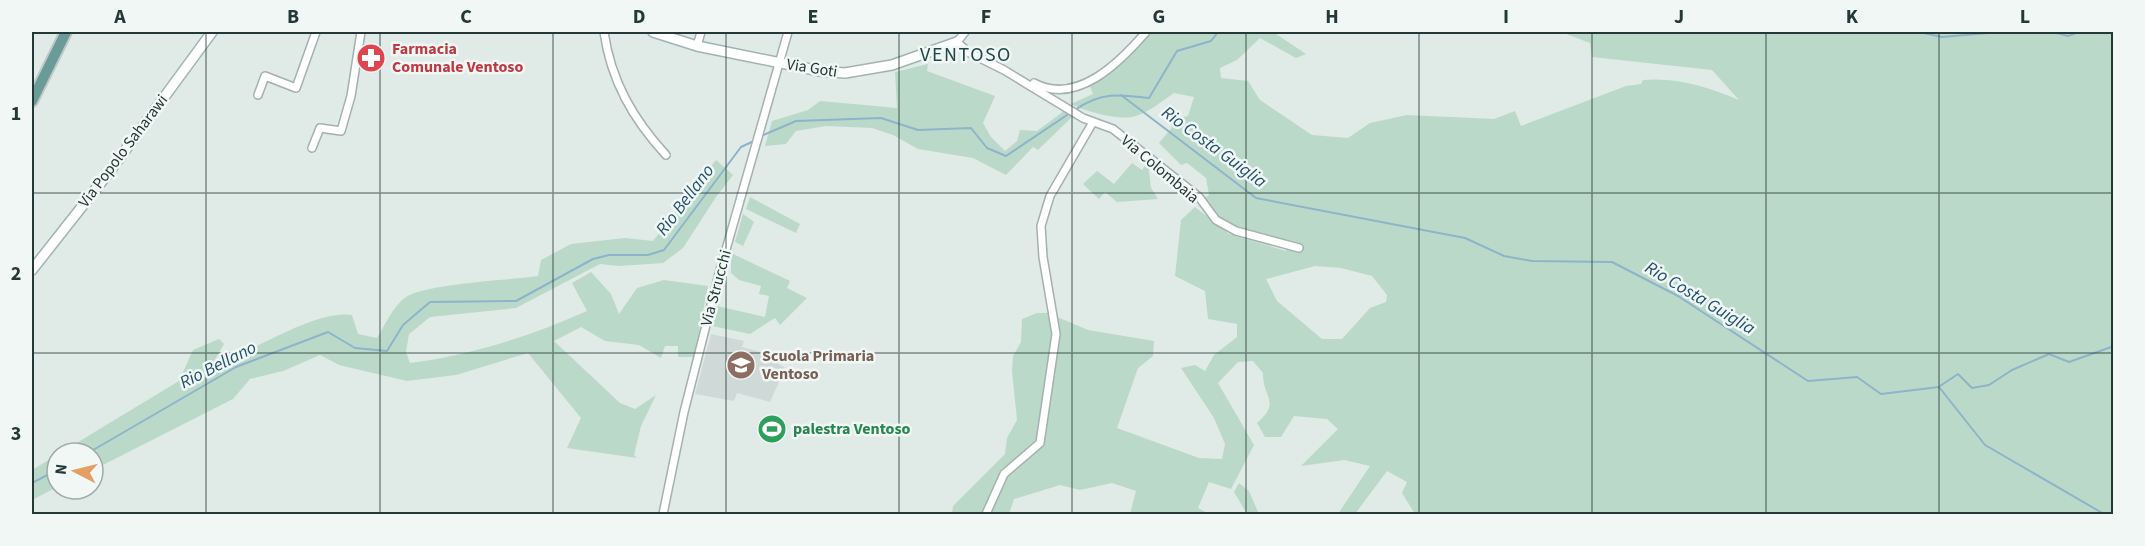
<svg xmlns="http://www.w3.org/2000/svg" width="2145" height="546" font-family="'Source Sans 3',sans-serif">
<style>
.built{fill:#cfd9d7}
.green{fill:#bbd9c9;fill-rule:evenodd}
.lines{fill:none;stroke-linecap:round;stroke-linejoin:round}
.stream{stroke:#8db4ca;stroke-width:2}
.street-casing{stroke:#a4b1af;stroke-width:10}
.secondary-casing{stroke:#a1b4b1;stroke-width:12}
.primary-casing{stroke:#c1c7c7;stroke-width:14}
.street{stroke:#fff;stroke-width:7}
.secondary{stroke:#fff;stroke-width:9}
.primary{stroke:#699b99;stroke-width:10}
.grid{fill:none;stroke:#233837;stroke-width:1.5;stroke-opacity:0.55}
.labels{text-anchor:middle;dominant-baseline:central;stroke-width:5;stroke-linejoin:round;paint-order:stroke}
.health-label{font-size:16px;font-weight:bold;fill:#be3a42;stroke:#f0f7f5;text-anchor:start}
.street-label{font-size:16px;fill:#233837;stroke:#f0f7f5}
.education-label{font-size:16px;font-weight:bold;fill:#785e54;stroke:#f0f7f5;text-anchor:start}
.leisure-label{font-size:16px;font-weight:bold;fill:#27864d;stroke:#f0f7f5;text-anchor:start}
.water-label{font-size:18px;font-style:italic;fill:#23526e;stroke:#f0f7f5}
.quarter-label{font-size:20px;letter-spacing:1.5px;fill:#214847;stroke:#f0f7f5}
.neatline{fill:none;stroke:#233837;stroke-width:2}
.grid-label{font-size:20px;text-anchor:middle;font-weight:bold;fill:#233837}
</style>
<rect width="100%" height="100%" fill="#e0eae7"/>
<path class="built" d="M711,334L744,341L742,347L760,352L785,368L770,402L737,393L734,401L695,394Z"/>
<g class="green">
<path d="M1151,32H1273L1306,54L1296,58L1260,38L1237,60L1220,68L1221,78L1248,81L1260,100L1312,135L1348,138L1370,123L1407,115L1494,119L1515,111L1521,126L1626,86L1641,84L1643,80C1677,77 1708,87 1739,100L1712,70L1592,57L1590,43L1561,32H2113V514H1415L1402,493L1407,482L1387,471L1355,514H1338L1370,466L1344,460L1301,466L1338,429L1327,419L1294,416L1281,437H1265L1257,423C1282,402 1262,397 1263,373L1253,361L1238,362L1218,383L1254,445L1231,489L1209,482L1198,508L1209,514H1130L1136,491L1112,483L1080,490L1060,485L1014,499L1009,514H952L953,506L1005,454L1007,438L1017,420L1012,371L1013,356L1021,342L1022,319L1037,313H1048L1088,330L1154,341L1153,356L1138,368L1117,428L1199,458L1222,459L1225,444L1214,418L1181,368L1195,365L1205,371L1214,355L1237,337V324L1208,319L1205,291L1175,276L1181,220L1195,207L1229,234L1286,251L1288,242C1249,232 1230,230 1202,200L1209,195L1206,178L1187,163L1181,165L1159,143L1180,118L1188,116L1194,97L1174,93C1162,101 1147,114 1132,117C1117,120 1084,111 1071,104L1093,94L1090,86L1114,70ZM1315,266L1341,268L1372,276L1387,295L1386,302L1370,308L1342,339H1322L1277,301L1266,279Z"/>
<path d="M928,64L927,71L995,96L983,123L991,137L1005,151L1017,141L1020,130L1037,131L1064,111L1073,116L1038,150L1033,147L1006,175L973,158L918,149L893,135L872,128L826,126L796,131L786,144L765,146L772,121L808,110L820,101L897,108L895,72Z"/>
<path d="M716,160L733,175L716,197L683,248L663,263L619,266L600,264L516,308L430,317L409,334L406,352L410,363C471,355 531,336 587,311L572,283L591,272L611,294L619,314L637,288L664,280L708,286L694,357H678V346H665L661,358L639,345L605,341L581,327L554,341L620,403L635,409L656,395L641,426L634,455L637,458L567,448L581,418L528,353L456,375L407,381L339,365L320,355L283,371L250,379L233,399L93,470V453H60L179,381L193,350L219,339L224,344L210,368C248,354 315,309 352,315L358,334L377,338C385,325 393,306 406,297C425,284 511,280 538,276L541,260L571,244L625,238L653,241Z"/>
<path d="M1148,162L1151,188L1158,199L1117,202L1105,192L1099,199L1083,184L1097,171L1114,184L1132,163L1142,170Z"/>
<path d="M750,197L800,224L796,233L746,209Z"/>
<path d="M743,214L754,222L743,246L735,242Z"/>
<path d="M731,253L790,281L787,288L807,298L780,325L775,318L750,334L712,326L717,306L765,317L769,296L759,294L761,286L739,280L731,273Z"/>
<path d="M57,455V487L32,500V470Z"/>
<path d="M1239,483L1249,491L1259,514H1247L1234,492Z"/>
</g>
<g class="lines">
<g class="stream">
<path d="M1919,32L1942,37L2000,32"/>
<path d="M2053,32L2068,36L2079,32"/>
<path d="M1121,95L1256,198L1465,238L1504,256L1532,261L1612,262L1678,296L1808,381L1857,377L1881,394L1939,387L1985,445L2104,514"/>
<path d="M1075,110C1100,92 1119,94 1149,98L1177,51L1211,41L1218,32"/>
<path d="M761,136L796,121L881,118L918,130L971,128L987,148L1006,156L1070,113"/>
<path d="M1940,386L1958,374L1972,388L1989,385L2012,370L2049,354L2069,362L2114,346"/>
<path d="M88,453L236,367L328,332L355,348L387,351L403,325L430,302L516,301L593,259L609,255H648L664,250L741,147L754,141"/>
<path d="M32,483L57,470"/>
</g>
<g class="street-casing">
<g id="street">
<path d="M604,32C611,81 633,119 666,155"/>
<path d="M965,32L957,42L968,52L1004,70L1083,118L1113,129L1199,197L1216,220L1236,231L1299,248"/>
<path d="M697,46L701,32"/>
<path d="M1034,83C1077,106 1120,62 1146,32"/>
<path d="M258,95L265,76L296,88L316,32"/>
<path d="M312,148L320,128L341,131L351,96L361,32"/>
<path d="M663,514L684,412L719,274L788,32"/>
<path d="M986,514L1004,474L1040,443L1056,334L1043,257L1041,226L1050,196L1093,122"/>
</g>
</g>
<g class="secondary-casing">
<g id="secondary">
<path d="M653,32L697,46L820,71L845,73L892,65L957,42"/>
<path d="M32,270L110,171L212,32"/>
</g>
</g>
<g class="primary-casing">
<path id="primary" d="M32,101L66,32"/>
</g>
<use href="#street" class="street"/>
<use href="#secondary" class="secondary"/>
<use href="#primary" class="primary"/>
</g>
<path class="grid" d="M206,32V514M380,32V514M553,32V514M726,32V514M899,32V514M1072,32V514M1246,32V514M1419,32V514M1592,32V514M1766,32V514M1939,32V514M32,193H2114M32,353H2114"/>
<defs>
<g id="pharmacy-disc" transform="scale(1.5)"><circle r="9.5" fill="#e0444e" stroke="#f0f7f5"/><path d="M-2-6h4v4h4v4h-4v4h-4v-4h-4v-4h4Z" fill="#fff"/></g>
<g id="school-disc" transform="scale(1.5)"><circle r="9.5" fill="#8d6e63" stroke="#f0f7f5"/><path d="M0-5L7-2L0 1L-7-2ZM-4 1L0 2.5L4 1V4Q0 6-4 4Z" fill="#fff"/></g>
<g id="stadium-disc" transform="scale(1.5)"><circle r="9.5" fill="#2e9e5b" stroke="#f0f7f5"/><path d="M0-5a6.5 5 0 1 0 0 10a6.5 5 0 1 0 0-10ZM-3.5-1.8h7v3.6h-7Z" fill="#fff"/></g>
</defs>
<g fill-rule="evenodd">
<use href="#pharmacy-disc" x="371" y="58"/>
<use href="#school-disc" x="741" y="365"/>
<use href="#stadium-disc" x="772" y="429"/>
</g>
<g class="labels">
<g class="health-label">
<text x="392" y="49">Farmacia<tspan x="392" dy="18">Comunale Ventoso</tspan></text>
</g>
<g class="street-label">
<text transform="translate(812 68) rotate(9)">Via Goti</text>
<text transform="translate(123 151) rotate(-53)">Via Popolo Saharawi</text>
<text transform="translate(1160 169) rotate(40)">Via Colombaia</text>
<text transform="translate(716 288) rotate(-75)">Via Strucchi</text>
</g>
<g class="education-label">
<text x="762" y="356">Scuola Primaria<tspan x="762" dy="18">Ventoso</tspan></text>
</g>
<g class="leisure-label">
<text x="793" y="429">palestra Ventoso</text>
</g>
<g class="water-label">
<text transform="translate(1214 147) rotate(36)">Rio Costa Guiglia</text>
<text transform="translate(685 200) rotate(-53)">Rio Bellano</text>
<text transform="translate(1700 298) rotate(31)">Rio Costa Guiglia</text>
<text transform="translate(218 365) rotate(-27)">Rio Bellano</text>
</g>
<g class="quarter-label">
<text x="966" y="55">VENTOSO</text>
</g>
</g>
<rect width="2145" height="546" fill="none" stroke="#f0f7f5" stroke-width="66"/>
<g transform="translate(75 471) rotate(277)"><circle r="28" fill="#f0f7f5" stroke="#9eaba9" stroke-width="1.5"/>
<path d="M0-4.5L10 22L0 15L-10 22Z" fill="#e49e64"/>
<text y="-9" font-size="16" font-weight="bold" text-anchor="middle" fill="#233837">N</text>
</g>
<rect x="33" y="33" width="2079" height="480" class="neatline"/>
<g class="grid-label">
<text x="120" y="23">A</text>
<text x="293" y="23">B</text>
<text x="466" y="23">C</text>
<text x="639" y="23">D</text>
<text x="813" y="23">E</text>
<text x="986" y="23">F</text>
<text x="1159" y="23">G</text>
<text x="1332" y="23">H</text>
<text x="1506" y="23">I</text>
<text x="1679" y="23">J</text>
<text x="1852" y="23">K</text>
<text x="2025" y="23">L</text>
<text x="16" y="120">1</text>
<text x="16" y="280">2</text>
<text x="16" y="440">3</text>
</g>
</svg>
